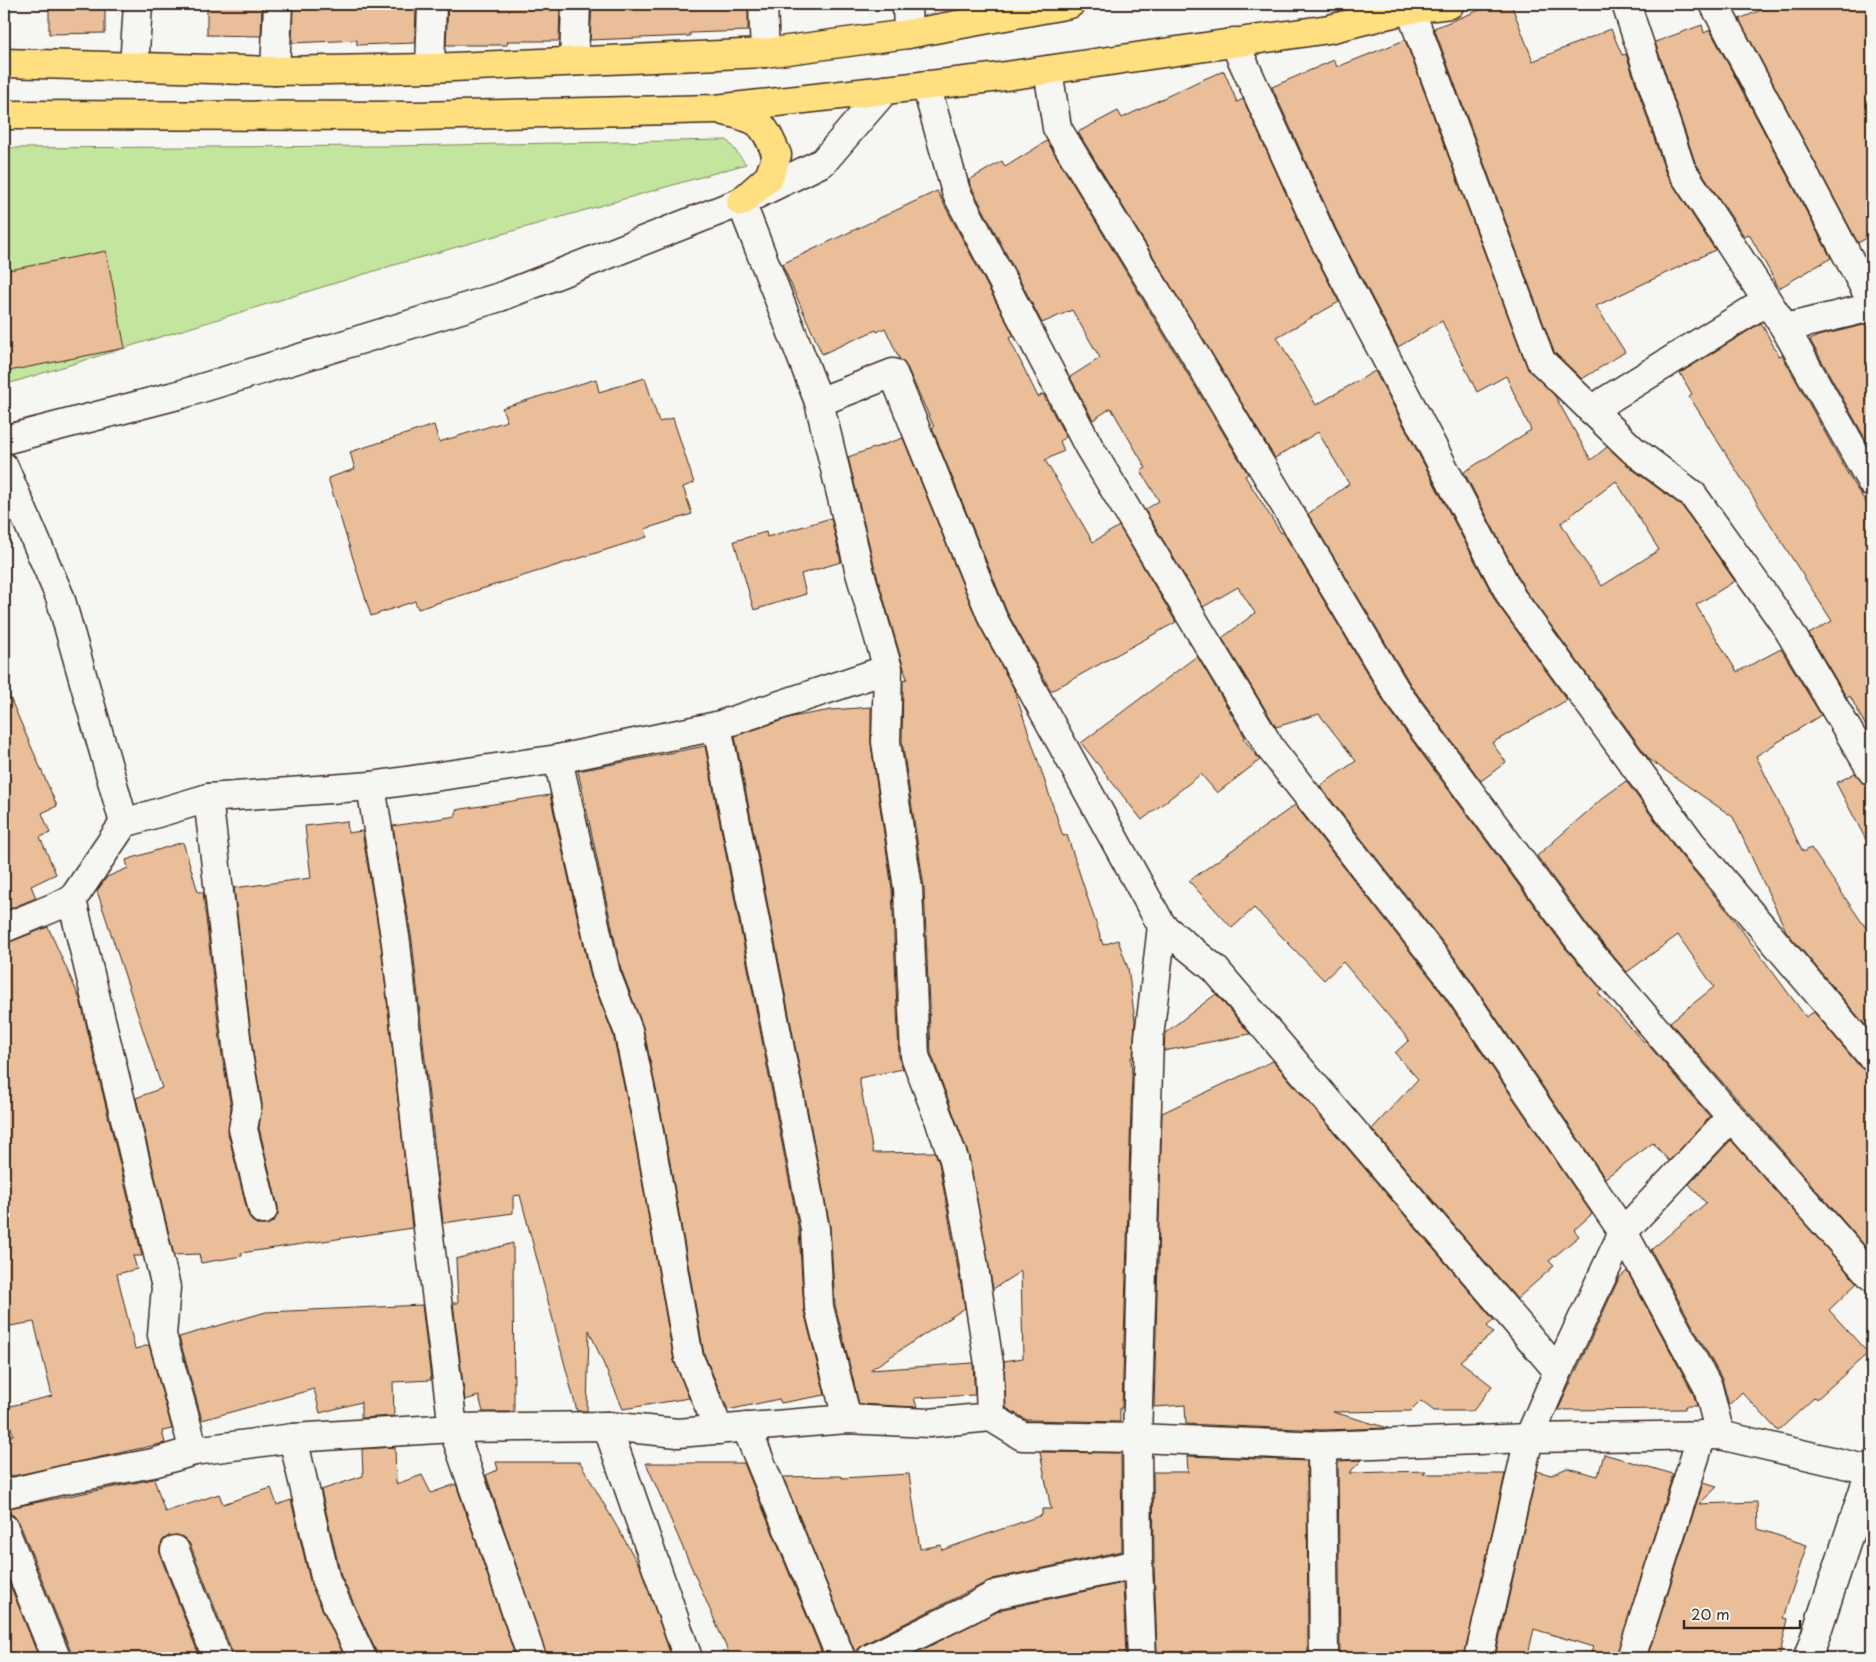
<svg xmlns="http://www.w3.org/2000/svg" width="1876" height="1662" font-family="'Playpen Sans',sans-serif">
<style>
.green{fill:#c4e59d;stroke:#80885e}
.building{fill:#e9be98;stroke:#3b2a1e;fill-rule:evenodd}
.lines{fill:none;stroke-linecap:round;stroke-linejoin:round}
.street-casing{stroke:#3b2a1e;stroke-width:31}
.secondary-casing{stroke:#3b2a1e;stroke-width:31}
.primary-casing{stroke:#3b2a1e;stroke-width:31}
.street{stroke:#f6f6f2;stroke-width:28}
.secondary{stroke:#f6f6f2;stroke-width:28}
.primary{stroke:#ffdf80;stroke-width:28}
</style>
<rect width="100%" height="100%" fill="#f6f6f2"/>
<filter id="ink" filterUnits="userSpaceOnUse"><feTurbulence type="fractalNoise" baseFrequency=".02" numOctaves="2"/><feDisplacementMap in="SourceGraphic" scale="10" xChannelSelector="R" yChannelSelector="G"/><feConvolveMatrix kernelMatrix="1 2 1 2 8 2 1 2 1" color-interpolation-filters="sRGB"/></filter>
<g filter="url(#ink)">
<path class="green" d="M727,140L746,164L394,265L4,385V148L394,146Z"/>
<g class="building">
<path d="M49,4H105V33L49,34Z"/>
<path d="M207,4H262L261,36L207,35Z"/>
<path d="M293,4H416L415,43L357,45V40L292,43Z"/>
<path d="M448,4H560L559,41H508L507,45H446Z"/>
<path d="M592,4H748V31L690,33V36L590,40Z"/>
<path d="M1495,4H1511L1533,61L1611,29L1622,55L1626,54L1666,174L1715,250L1596,306L1625,352L1582,379L1554,352L1434,28Z"/>
<path d="M1776,4H1872V235L1858,243L1739,19Z"/>
<path d="M1702,25L1704,33L1710,30L1831,258L1779,288L1749,234L1744,236L1695,162L1655,42Z"/>
<path d="M1405,40L1527,367L1555,396L1591,460L1607,447L1632,469L1630,470L1632,469L1682,506L1735,581L1696,605L1737,672L1781,649L1821,715L1756,756L1803,852L1811,848L1872,937V1033L1786,931L1733,817L1650,760L1525,590L1464,472L1531,430L1506,376L1477,392L1442,321L1398,347L1336,229L1272,87L1334,60L1337,67ZM1616,481L1659,550L1602,586L1575,547L1561,523Z"/>
<path d="M1224,71L1237,102L1243,99L1308,242L1339,302L1277,337L1316,405L1375,371L1498,605L1567,700L1492,743L1506,762L1481,781L1412,687L1308,514L1349,484L1318,432L1275,458L1078,132L1118,111L1122,118L1199,81Z"/>
<path d="M1047,141L1248,474L1245,476L1281,533L1283,532L1386,705L1566,949L1602,990L1598,993L1644,1042L1645,1041L1710,1117L1669,1161L1653,1143L1605,1178L1459,963L1320,786L1356,761L1319,714L1276,727L1222,638L1255,613L1238,587L1203,607L1145,510L1159,501L1141,471L1146,468L1111,408L1093,420L1070,377L1100,358L1072,310L1042,323L971,186L969,180L1002,161L1005,167Z"/>
<path d="M937,191L1014,336L1009,338L1038,397L1043,394L1066,437L1060,441L1064,451L1045,460L1093,542L1119,526L1176,622L1051,691L1007,612L932,428L934,427L907,367L900,360L885,328L877,332L876,330L822,354L782,264Z"/>
<path d="M106,251L125,348L4,372V271Z"/>
<path d="M1761,323L1779,356L1782,355L1854,485L1872,510V738L1850,696L1847,698L1809,634L1832,621L1689,396L1692,394L1680,373Z"/>
<path d="M1872,323V437L1866,440L1810,340L1818,336Z"/>
<path d="M645,378L659,422L673,418L694,483L683,487L692,514L645,529L647,537L418,609L415,601L371,616L328,478L355,469L350,452L434,425L439,442L507,421L502,408L596,379L599,392Z"/>
<path d="M903,438L979,625L1014,689L1063,836L1067,835L1103,945L1118,940L1128,968L1135,1021L1133,1057H1131L1132,1075L1122,1408H1120V1422L1027,1420L1006,1408L1004,1361L1023,1358L1021,1271L993,1289L969,1156L931,1053L924,887L902,741L903,680L907,679L875,569L848,457Z"/>
<path d="M831,518L841,562L801,574L806,594L754,610L734,541L766,532L767,537Z"/>
<path d="M1197,656L1245,737L1243,738L1260,760L1217,793L1201,774L1142,820L1081,743Z"/>
<path d="M4,684L57,806L42,813L50,833L40,837L56,874L31,886L36,898L4,911Z"/>
<path d="M871,707V744L892,889L899,1057L903,1069L859,1078L873,1153L935,1152L939,1163L965,1308L870,1370L973,1363V1366L975,1395L914,1398L917,1407L859,1404L835,1305L830,1226L735,736L792,717L831,710Z"/>
<path d="M705,746L799,1231L804,1311L825,1395L781,1403L779,1399L728,1410L704,1354L662,1118L643,1027L621,969L578,771Z"/>
<path d="M1855,773L1864,784L1872,787V851L1836,783Z"/>
<path d="M1626,781L1678,852L1729,913L1806,1017L1814,1012L1860,1067L1866,1071L1872,1072V1254L1670,1022L1714,987L1678,935L1627,972L1591,930L1537,856L1604,797Z"/>
<path d="M550,795L591,978L613,1034L632,1124L674,1361L689,1398L623,1409L589,1330L587,1411H577L520,1195L513,1196V1213L443,1223L412,941L393,826L456,816V810Z"/>
<path d="M1295,805L1433,981L1592,1214L1574,1230L1579,1236L1549,1261L1554,1266L1517,1299L1372,1129L1418,1079L1395,1053L1409,1040L1343,962L1324,980L1254,908L1232,928L1189,881Z"/>
<path d="M347,821L348,833L362,831L381,945L412,1228L241,1253L242,1256L201,1263L199,1254L174,1255L136,1098L162,1088L97,891L107,877L128,868L126,860L183,842L198,892H203L222,1056L231,1107L228,1133L248,1214L252,1221L258,1225H267L274,1221L278,1214V1207L259,1128L262,1104L253,1052L234,888L311,878L305,826Z"/>
<path d="M48,927L80,999L142,1256H133L137,1269L117,1274L135,1349L149,1345L172,1429L162,1431L165,1443L4,1478V1437L13,1435L6,1407L52,1396L34,1322L4,1327V943L10,942Z"/>
<path d="M1216,994L1250,1034L1164,1051L1165,1033Z"/>
<path d="M1273,1061L1494,1320L1487,1326L1493,1333L1460,1361L1492,1386L1473,1411H1434L1421,1401L1411,1411L1333,1412L1388,1428L1322,1430L1186,1424L1185,1405L1154,1407L1162,1113Z"/>
<path d="M1731,1140L1857,1283L1829,1310L1868,1353L1817,1399L1815,1397L1778,1431L1742,1392L1729,1405L1722,1379L1651,1250L1706,1203L1689,1184Z"/>
<path d="M513,1243L514,1412H483L479,1396L465,1400L453,1303H458L456,1259Z"/>
<path d="M1627,1271L1693,1393L1697,1406H1685V1409L1558,1410L1619,1278Z"/>
<path d="M422,1305L431,1380L393,1382L394,1416L361,1418V1402L320,1413L314,1389L202,1420L179,1337L266,1312Z"/>
<path d="M395,1447L396,1484L422,1475L431,1493L456,1484L516,1658H377L376,1651L341,1576L321,1490L363,1476L362,1449Z"/>
<path d="M1040,1452L1121,1453L1122,1551L993,1579L864,1644L855,1652L783,1477L841,1476L842,1478L909,1474L920,1549L941,1545L942,1550L1042,1515V1509H1051Z"/>
<path d="M1604,1454L1673,1474L1616,1658H1589L1593,1647L1534,1629L1527,1658H1495L1537,1471L1551,1475L1567,1468L1598,1476Z"/>
<path d="M1187,1456L1307,1461L1308,1658H1251V1651L1157,1652L1154,1564L1153,1472H1188Z"/>
<path d="M1362,1460L1349,1473L1426,1471L1423,1474H1505L1464,1658H1340L1338,1461Z"/>
<path d="M496,1462H580L641,1569L672,1658H547L486,1475L498,1470Z"/>
<path d="M646,1463H744L824,1658H731Z"/>
<path d="M154,1479L165,1512L219,1494L223,1504L271,1488L277,1505L291,1500L311,1585L345,1658H232V1652L190,1544L184,1538L177,1535L169,1536L163,1540L160,1547V1555L200,1658H71V1652L19,1522L13,1515L4,1513V1509Z"/>
<path d="M1703,1483L1717,1487L1699,1504L1757,1502L1758,1529L1807,1545L1783,1618L1788,1619L1779,1658H1647Z"/>
<path d="M4,1569L39,1658H4Z"/>
<path d="M1123,1583L1126,1658H906L1003,1609Z"/>
</g>
<g class="lines">
<g class="street-casing">
<g id="street">
<path d="M763,4L765,53"/>
<path d="M907,4L908,34"/>
<path d="M1626,4L1681,169L1785,328L1872,483"/>
<path d="M1714,4L1872,302"/>
<path d="M1410,9L1541,361L1633,450L1693,495L1788,629L1872,771"/>
<path d="M1234,42L1322,236L1512,598L1691,843L1872,1057"/>
<path d="M574,61L576,4"/>
<path d="M134,67L138,4"/>
<path d="M430,68L432,4"/>
<path d="M1048,70L1057,128L1188,343L1399,696L1579,940L1731,1117L1872,1277"/>
<path d="M275,71L278,4"/>
<path d="M926,85L956,192L1089,447L1271,749L1446,972L1623,1232L1708,1387L1720,1435"/>
<path d="M741,202L819,402L860,573L888,669L886,742L908,888L915,1056L954,1159L971,1248L989,1364L991,1417"/>
<path d="M1785,328L1872,307"/>
<path d="M819,402L893,373L993,619L1162,926L1215,969L1558,1371"/>
<path d="M1591,410L1767,301"/>
<path d="M4,467L60,597L124,823L72,900L166,1287L162,1335L194,1451"/>
<path d="M717,726L815,1229L819,1307L847,1419"/>
<path d="M558,759L606,974L628,1030L647,1121L689,1358L719,1430"/>
<path d="M371,786L396,943L421,1172L453,1428L532,1658"/>
<path d="M208,798L238,1054L247,1107L243,1129L263,1210"/>
<path d="M124,823L208,798L371,786L558,759L717,726L888,669"/>
<path d="M4,928L72,900"/>
<path d="M607,1426L688,1658"/>
<path d="M746,1427L841,1658"/>
<path d="M293,1438L326,1581L362,1658"/>
<path d="M1322,1446L1324,1658"/>
<path d="M4,1494L63,1480L153,1463L194,1451L293,1438L453,1428L607,1426L678,1433L847,1419L929,1423L991,1417L1022,1436L1137,1438L1322,1446L1529,1438L1720,1435L1870,1470L1872,1469"/>
<path d="M4,1528L56,1658"/>
<path d="M175,1550L217,1658"/>
<path d="M871,1658L972,1608L997,1594L1138,1564"/>
<path d="M1142,1658L1138,1564L1137,1438L1149,1037L1162,926"/>
<path d="M1479,1658L1529,1438L1558,1371L1623,1232L1731,1117"/>
<path d="M1631,1658L1702,1435"/>
<path d="M1808,1658L1872,1465"/>
</g>
</g>
<g class="secondary-casing">
<path id="secondary" d="M4,440L182,394L500,297L741,202L823,162L885,90"/>
</g>
<g class="primary-casing">
<g id="primary">
<path d="M4,63L275,71L430,68L765,53L908,34L1070,4"/>
<path d="M724,111C761,120 762,121 777,155L769,177L741,202"/>
<path d="M4,115L416,116L716,109L992,78L1329,29L1410,9L1450,4"/>
</g>
</g>
<use href="#street" class="street"/>
<use href="#secondary" class="secondary"/>
<use href="#primary" class="primary"/>
</g>
</g>
<rect width="1876" height="1662" fill="none" stroke="#f6f6f2" stroke-width="20"/>
<rect x="10" y="10" width="1856" height="1642" fill="none" stroke="#3b2a1e" stroke-width="2" filter="url(#ink)"/>
<path d="M1684 1620v8h116v-8" fill="none" stroke="#3b2a1e" stroke-width="2.5"/>
<text x="1691" y="1620" font-size="15" fill="#3b2a1e" stroke="#f6f6f2" stroke-width="4" paint-order="stroke">20 m</text>
</svg>
